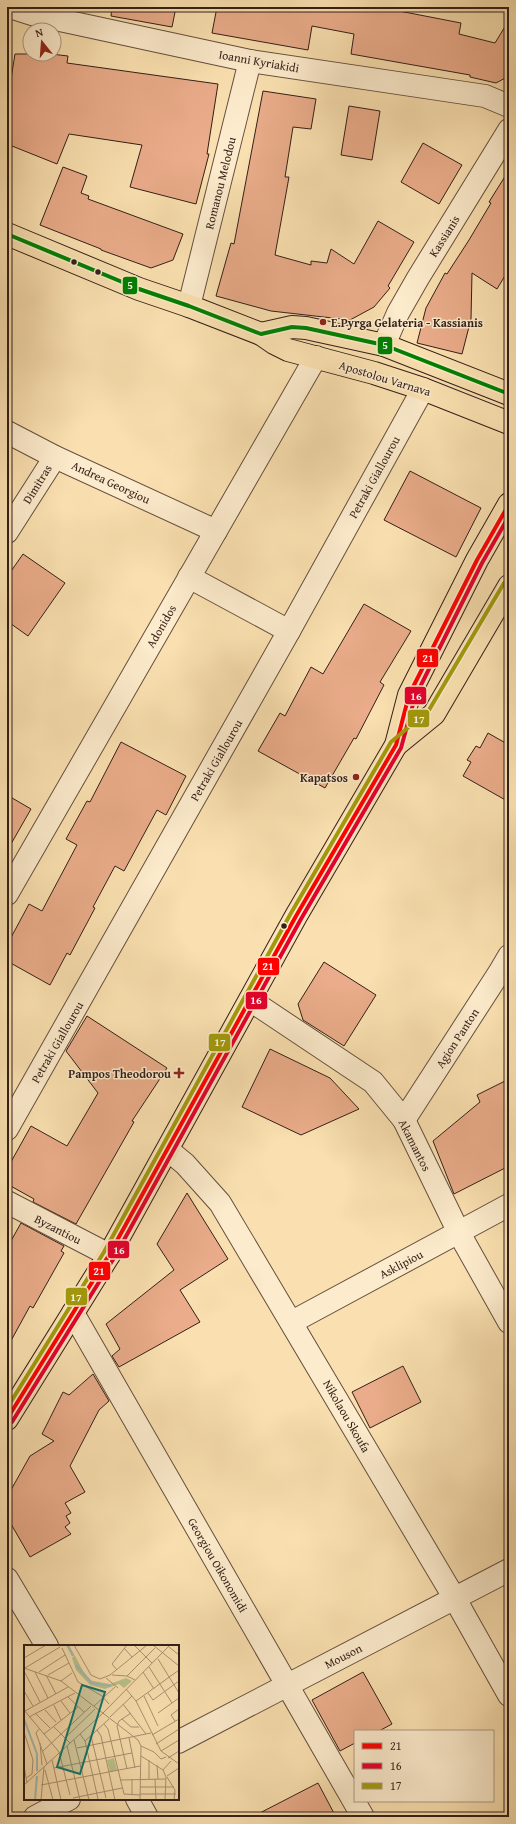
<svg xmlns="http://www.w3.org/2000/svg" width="516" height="1824" font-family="'Gentium Book Plus',serif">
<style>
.building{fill:#eaac8a;stroke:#331f18}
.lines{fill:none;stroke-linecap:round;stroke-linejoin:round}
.minor-casing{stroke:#654f3e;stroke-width:24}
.major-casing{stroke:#331f18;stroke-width:24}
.minor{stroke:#fcebcc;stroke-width:22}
.major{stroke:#fae0b0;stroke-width:22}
.bus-1-casing{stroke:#fcebcc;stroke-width:7}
.bus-2-casing{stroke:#fcebcc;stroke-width:7}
.bus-3-casing{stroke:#fcebcc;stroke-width:7}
.bus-4-casing{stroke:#fcebcc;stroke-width:7}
.bus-1{stroke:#f00;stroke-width:4}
.bus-2{stroke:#e4002b;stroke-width:4}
.bus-3{stroke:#a39a0b;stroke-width:4}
.bus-4{stroke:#008000;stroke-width:4}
.bus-dot{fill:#331f18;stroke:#fcebcc;stroke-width:1.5}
.poi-dot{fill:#8f2418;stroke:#fcebcc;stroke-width:1.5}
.labels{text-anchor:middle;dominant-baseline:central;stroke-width:3;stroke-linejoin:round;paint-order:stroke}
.street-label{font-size:12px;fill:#331f18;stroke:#fcebcc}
.poi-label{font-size:12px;font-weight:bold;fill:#331f18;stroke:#fcebcc;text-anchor:end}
.inset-river{fill:none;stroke:#a1bbb4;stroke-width:2}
.inset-road{fill:none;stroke:#aa9373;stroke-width:1}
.view{fill:#0f766e;fill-opacity:0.15;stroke:#0f766e;stroke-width:2}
.inset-edge{fill:none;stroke:#331f18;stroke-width:2}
.line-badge{stroke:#fcebcc;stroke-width:1.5}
.badge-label{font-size:11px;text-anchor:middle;font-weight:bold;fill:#fff}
</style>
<rect width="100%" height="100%" fill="#fae0b0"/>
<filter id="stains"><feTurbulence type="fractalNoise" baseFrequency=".005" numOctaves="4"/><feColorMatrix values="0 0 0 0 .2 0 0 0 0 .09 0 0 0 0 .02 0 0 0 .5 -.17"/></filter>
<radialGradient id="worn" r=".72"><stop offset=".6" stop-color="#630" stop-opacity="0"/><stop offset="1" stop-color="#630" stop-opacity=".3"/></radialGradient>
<g class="building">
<path d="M112,7H176L172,27L111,16Z"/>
<path d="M217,7H394V10L461,23L459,34L495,43L509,20V76L496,83L470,77V75L351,54L354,34L312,26L308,50L212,33Z"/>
<path d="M15,54H51L68,56L67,63L218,84L207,154H209L196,204L130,187L142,145L69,134L57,164L7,144V104Z"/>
<path d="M263,91L316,99L311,129L293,127L285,177H289L275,255L311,265V261L327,263L331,249L354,264L378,221L414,242L388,286L390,288L374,307L350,320L271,311L216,296L231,243L234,244Z"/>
<path d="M349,106L380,111L372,160L341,155Z"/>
<path d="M423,143L462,165L439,204L401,182Z"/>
<path d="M63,167L87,176L81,193L89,196L88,199L183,234L173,260L151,268L101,250V249L40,225Z"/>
<path d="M509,170V269L497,289L472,273L471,319L462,354L417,343L426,308L445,273L447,274L469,240L491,203L489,202Z"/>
<path d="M410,471L481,508L456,557L384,520Z"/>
<path d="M23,554L65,583L28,636L7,621V577Z"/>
<path d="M364,604L411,631L380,682L384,685L356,739L354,738L325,788L258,751L280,713L285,716L311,667L323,674Z"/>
<path d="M488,733L509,745V802L463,776L471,762L467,760L476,746L480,748Z"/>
<path d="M121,742L186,776L166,815L157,810L124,871L115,866L93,907L95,908L70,955L67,953L50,985L7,961V945L29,904L42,911L77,845L66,839L87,801L90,802Z"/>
<path d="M7,795L31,809L7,851Z"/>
<path d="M324,962L376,995L344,1046L303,1020L298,1004Z"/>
<path d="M87,1016L167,1068L132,1121L134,1122L76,1224L33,1202L34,1199L7,1184V1169L31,1126L67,1146L98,1093L66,1051Z"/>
<path d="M270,1049L330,1078L359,1109L301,1135L242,1107Z"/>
<path d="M509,1079V1166L454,1194L433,1141L480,1102L477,1095Z"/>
<path d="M187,1193L228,1259L180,1290L200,1322L119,1367L112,1356L120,1349L106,1324L174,1270L157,1244Z"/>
<path d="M21,1223L64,1246L61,1251L64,1253L33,1308L30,1306L7,1348V1248Z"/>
<path d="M403,1366L421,1402L370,1428L352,1392Z"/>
<path d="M93,1374L109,1401L99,1410L70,1466L85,1492L65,1503L71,1513L66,1516L70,1523L65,1527L71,1534L30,1557L7,1517V1497L30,1456L54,1441L42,1434L63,1392L69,1395Z"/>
<path d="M363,1672L392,1724L379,1731H355V1743L340,1751L312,1700Z"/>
<path d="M318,1783L336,1817H252Z"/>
</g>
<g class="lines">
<g class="minor-casing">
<g id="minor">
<path d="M10,7L32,14L250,61L485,96L509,106"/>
<path d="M189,306L250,61"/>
<path d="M384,345L398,313L418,278L509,130"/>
<path d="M7,432L55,457L216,531"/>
<path d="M7,532L55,457"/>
<path d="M189,577L289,631"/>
<path d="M7,894L316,357"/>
<path d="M250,1000L373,1082L404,1120L459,1233L509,1322"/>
<path d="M404,1120L499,973L509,956"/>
<path d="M7,1129L289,631L423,389"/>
<path d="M168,1150L185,1164L220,1203L455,1599L509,1695"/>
<path d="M7,1202L109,1255"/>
<path d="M73,1313L363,1817"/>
<path d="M292,1322L509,1205"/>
<path d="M7,1579L47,1646"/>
<path d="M178,1742L509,1570"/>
<path d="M137,1799L147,1817"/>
<path d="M35,1817L69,1799"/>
</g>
</g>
<g class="major-casing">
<g id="major">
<path d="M7,234L139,289L189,306L261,334L274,343L288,350L374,373L423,389L509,423"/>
<path d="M261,334L292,327L306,328L384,345L509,394"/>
<path d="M396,745L434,714L509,586"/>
<path d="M7,1419L109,1255L296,916L396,745L409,695L477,560L509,504"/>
</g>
</g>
<use href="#minor" class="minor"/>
<use href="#major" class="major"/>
<g class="bus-1-casing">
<path id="bus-1" d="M7,1419L109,1255L296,916L396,745L409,695L477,560L509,504"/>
</g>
<g class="bus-2-casing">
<path id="bus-2" d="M12,1422L114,1258L301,919L401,748L415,697L482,563L509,516"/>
</g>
<g class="bus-3-casing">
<path id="bus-3" d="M7,1408L104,1252L291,913L391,742L429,710L504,583"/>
</g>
<g class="bus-4-casing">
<path id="bus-4" d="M7,234L139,289L189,306L261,334L292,327L306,328L384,345L509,394"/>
</g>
<use href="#bus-1" class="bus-1"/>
<use href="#bus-2" class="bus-2"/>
<use href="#bus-3" class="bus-3"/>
<use href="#bus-4" class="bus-4"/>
</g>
<g class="bus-dot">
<circle cx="74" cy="262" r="3.5"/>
<circle cx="98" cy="272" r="3.5"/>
<circle cx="284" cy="926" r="3.5"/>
</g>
<g class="poi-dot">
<circle cx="323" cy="322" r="4"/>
<circle cx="356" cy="777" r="4"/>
<path d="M177 1067h4v4h4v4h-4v4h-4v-4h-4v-4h4z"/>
</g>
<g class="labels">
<g class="street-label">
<text transform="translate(259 61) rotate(10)">Ioanni Kyriakidi</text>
<text transform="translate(220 183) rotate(-76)">Romanou Melodou</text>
<text transform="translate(444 236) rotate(-58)">Kassianis</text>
<text transform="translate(385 378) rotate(17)">Apostolou Varnava</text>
<text transform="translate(374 477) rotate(-61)">Petraki Giallourou</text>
<text transform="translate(111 482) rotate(25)">Andrea Georgiou</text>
<text transform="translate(37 484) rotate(-58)">Dimitras</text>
<text transform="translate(161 626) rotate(-60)">Adonidos</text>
<text transform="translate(216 760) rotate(-60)">Petraki Giallourou</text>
<text transform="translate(457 1038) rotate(-57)">Agion Panton</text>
<text transform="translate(57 1042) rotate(-60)">Petraki Giallourou</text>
<text transform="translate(415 1145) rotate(63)">Akamantos</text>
<text transform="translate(58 1229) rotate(27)">Byzantiou</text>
<text transform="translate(401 1264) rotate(-28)">Asklipiou</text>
<text transform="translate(347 1416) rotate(60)">Nikolaou Skoufa</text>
<text transform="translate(218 1565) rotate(60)">Georgiou Oikonomidi</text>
<text transform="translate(343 1656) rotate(-27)">Mouson</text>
</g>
<g class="poi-label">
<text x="331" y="322" text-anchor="start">E.Pyrga Gelateria - Kassianis</text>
<text x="348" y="777">Kapatsos</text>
<text x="171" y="1073">Pampos Theodorou</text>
</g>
</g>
<g transform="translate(24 1645)">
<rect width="155" height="155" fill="#fae0b0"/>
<path d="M42,0H45L64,35L86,39L102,33L108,36L100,43L95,39L81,44L66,40L52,25L48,13L50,11ZM90,113L93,125L86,127L83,115Z" fill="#bbc38d"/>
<path class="inset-river" d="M43,0L49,11M52,20L68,38L87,41M0,74L13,109V126M11,155L13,131"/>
<path class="inset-road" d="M50,0L67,30L76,34L86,30L123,0M110,0L128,18M129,0L155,21M145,2L155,10M38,3L54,37L78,51L85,59M100,3L108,12M0,13L22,0M134,14L155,48M125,22L148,58M0,23L37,36L114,95L117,101L116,155M1,23L36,2M93,25L88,19L103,0M0,26L16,57M11,27L24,53M15,27L41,10M119,27L130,44M22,30L32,49M24,30L45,18M88,30L103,31L111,35M103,31L131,3M82,33L94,43M37,36L48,28M102,44L112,56L137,106L155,119M0,46L9,61M124,48L129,55L155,36M120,51L134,81M44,52L60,67M37,56L46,68M112,56L155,25M99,59L122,89M30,60L37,75M70,61L91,42M0,65L35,107L46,150M21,65L32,77M1,66L44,42M134,68L155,53M12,69L26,83M5,72L51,48M86,72L108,51M98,74L107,82H115M151,76L147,70L155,64M80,79L84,84L100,149L116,150M29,81L46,98M15,84L12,88L23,119M73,85L77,91L91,155M0,87L9,115L8,129L2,133M20,89L54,62M56,89L61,96L74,154M128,90L155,74M67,91L82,153M41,93L71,64M105,93L111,123M50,95L65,155M61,96L85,74M16,98L18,120M132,99L155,84M43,101L56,155M117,101L130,107L137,114L142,112M53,103L127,88M19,106L67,61M137,106L155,95M117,111L139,125L142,132L141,155M144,113L155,106M28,115L37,155M125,115V134M133,120L134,134M0,121L3,138M30,123L108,108M103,124L93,81L95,76L107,68M21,125L29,155M139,125L147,116M143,131L155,123M143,132L151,145L150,155M131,134L132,155M96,135L142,134M0,140L78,69L146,0M17,140L116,121M116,142H150M116,149H152M108,150V134M49,153L98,143M17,155L20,122"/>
<path class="view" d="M58,40L81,47L56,129L33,122Z"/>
<rect width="155" height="155" class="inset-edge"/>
</g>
<g class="line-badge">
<rect x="122" y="276" width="16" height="19" rx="4" fill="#008000"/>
<rect x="377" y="336" width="16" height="19" rx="4" fill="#008000"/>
<rect x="416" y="648" width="23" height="20" rx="4" fill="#f00"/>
<rect x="404" y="686" width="23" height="19" rx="4" fill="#e4002b"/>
<rect x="407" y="709" width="23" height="19" rx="4" fill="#a39a0b"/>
<rect x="257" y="957" width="23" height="19" rx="4" fill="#f00"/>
<rect x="245" y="991" width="23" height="19" rx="4" fill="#e4002b"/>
<rect x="208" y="1033" width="23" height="19" rx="4" fill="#a39a0b"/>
<rect x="107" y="1240" width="23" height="19" rx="4" fill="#e4002b"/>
<rect x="88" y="1261" width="23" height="20" rx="4" fill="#f00"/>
<rect x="65" y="1287" width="23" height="19" rx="4" fill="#a39a0b"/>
</g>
<g class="badge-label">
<text x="130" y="289">5</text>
<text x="385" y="349">5</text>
<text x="428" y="662">21</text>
<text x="416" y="700">16</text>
<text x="419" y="723">17</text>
<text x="268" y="970">21</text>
<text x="256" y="1004">16</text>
<text x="220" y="1046">17</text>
<text x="119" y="1254">16</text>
<text x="99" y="1275">21</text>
<text x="76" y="1301">17</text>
</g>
<rect width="516" height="1824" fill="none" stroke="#fae0b0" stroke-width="24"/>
<rect x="8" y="8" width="500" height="1808" fill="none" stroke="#331f18" stroke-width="2"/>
<rect x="12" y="12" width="492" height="1800" fill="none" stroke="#331f18"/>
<rect x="354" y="1730" width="140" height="72" fill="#fcebcc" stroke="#ac9984"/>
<rect x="362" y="1743" width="20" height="6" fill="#ff0000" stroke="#ac9984"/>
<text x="390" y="1750" font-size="12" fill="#331f18">21</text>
<rect x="362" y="1763" width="20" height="6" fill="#e4002b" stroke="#ac9984"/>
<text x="390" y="1770" font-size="12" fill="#331f18">16</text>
<rect x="362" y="1783" width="20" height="6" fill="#a39a0b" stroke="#ac9984"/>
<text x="390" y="1790" font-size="12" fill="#331f18">17</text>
<g transform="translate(42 42) rotate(343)"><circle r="19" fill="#fcebcc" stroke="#ac9984"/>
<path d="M0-3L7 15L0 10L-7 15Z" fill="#8f2418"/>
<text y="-6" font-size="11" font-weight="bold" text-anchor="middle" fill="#331f18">N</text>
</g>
<rect width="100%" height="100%" filter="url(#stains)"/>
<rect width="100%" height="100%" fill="url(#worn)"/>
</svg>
